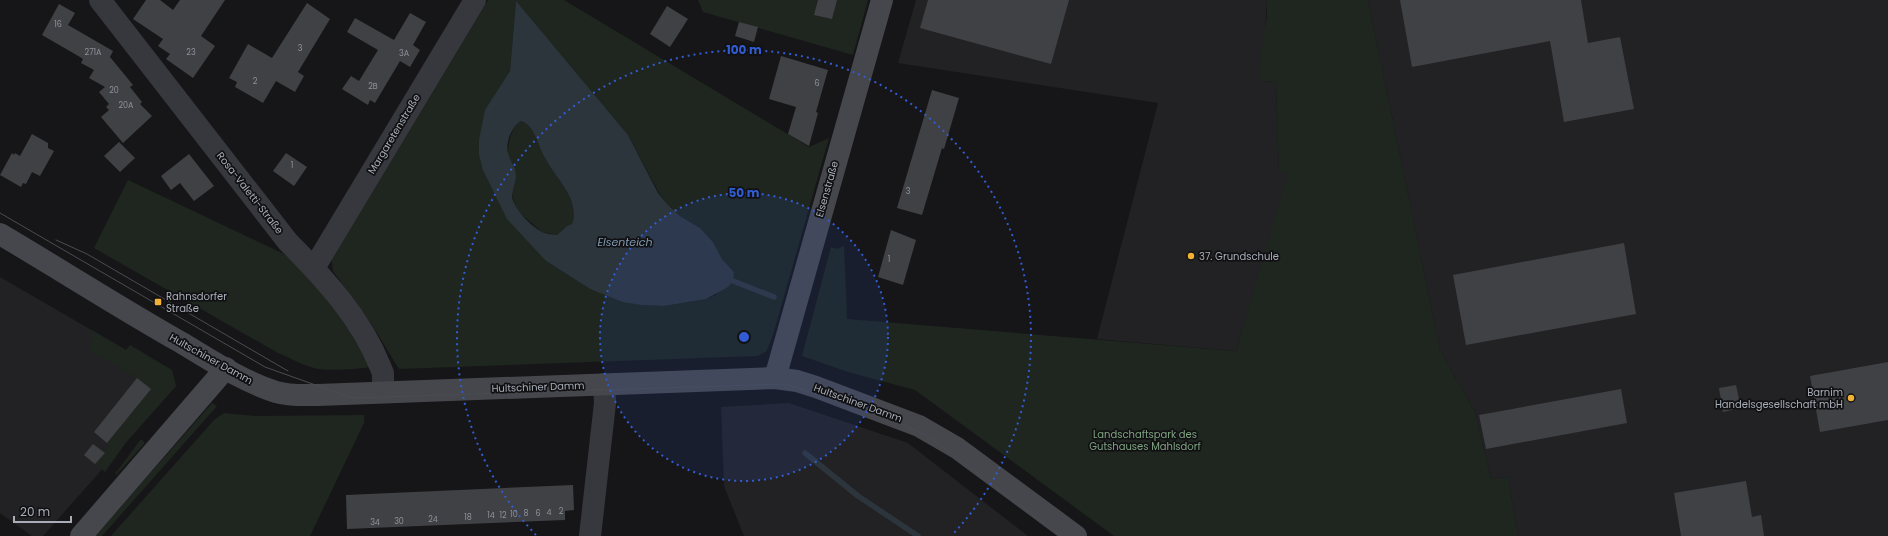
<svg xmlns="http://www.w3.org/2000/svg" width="1888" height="536" font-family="Poppins,sans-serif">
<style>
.built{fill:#222225}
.green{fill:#1e261f;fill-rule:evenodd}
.water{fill:#2c353c;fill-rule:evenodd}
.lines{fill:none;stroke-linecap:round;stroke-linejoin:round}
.stream{stroke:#2c353c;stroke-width:5.5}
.building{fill:#404145}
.street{stroke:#37383d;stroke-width:22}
.secondary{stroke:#45474d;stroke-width:22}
.tram{stroke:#4a4c52;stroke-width:1}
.ring{fill:none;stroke:#325cd3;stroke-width:2;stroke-dasharray:2 4}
.poi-dot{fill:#f2b134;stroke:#111113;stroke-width:1.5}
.labels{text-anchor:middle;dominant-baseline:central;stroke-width:3.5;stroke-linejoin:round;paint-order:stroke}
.number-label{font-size:8px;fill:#8e929b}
.street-label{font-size:10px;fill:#a8adb8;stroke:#111113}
.poi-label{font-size:10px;fill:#a8adb8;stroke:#111113;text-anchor:start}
.park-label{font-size:10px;fill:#7fa381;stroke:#111113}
.water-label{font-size:11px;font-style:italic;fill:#7f9bb3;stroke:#111113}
.centre{fill:#325cd3;stroke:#111113;stroke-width:2}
.ring-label{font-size:12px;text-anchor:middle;font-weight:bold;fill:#325cd3;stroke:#111113;stroke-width:3.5;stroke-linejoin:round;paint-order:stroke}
</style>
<rect width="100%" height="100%" fill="#161618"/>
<g class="built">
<path d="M916,0H1267L1262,81L1276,82L1279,171L1289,172L1236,351L1097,339L1158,103L898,63Z"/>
<path d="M1368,0H1888V536H1518L1508,477L1491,479L1475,412L1440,350Z"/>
<path d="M0,277L174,378L176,386L43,536H32L0,513Z"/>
<path d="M789,403L908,443L1028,536H744L724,486L721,407Z"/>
</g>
<g class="green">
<path d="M488,0H564L809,147L829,138L773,335L766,352L757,356L399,369L372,325L333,271L331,257ZM516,2L628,135L659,193L668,205L680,216L700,228L713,242L722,259L734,272L716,295L706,299L664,306L641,305L590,289L546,261L535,247L479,140L510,71Z"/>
<path d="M698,0H868L853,55L703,12Z"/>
<path d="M1267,0H1368L1440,350L1475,412L1491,479L1508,477L1518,536H1114L915,390L848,372L802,356L831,247L837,249L844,246L847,319L1236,351L1288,173L1279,172L1276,82L1262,81L1258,76L1267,15Z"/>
<path d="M521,121C535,125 538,147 545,158C553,173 565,185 571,200C575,209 575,216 572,225L567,226L557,235L542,232L520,213L515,206C509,184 500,134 521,121Z"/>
<path d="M128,180L282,253L311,272L326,291L372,367C355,369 336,371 319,369C305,367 291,358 278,353L94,248Z"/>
<path d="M92,330L126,350L130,345L172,370L176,386L127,441L105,472L96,463L110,446L107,443L150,389L137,378L90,351Z"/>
<path d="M212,403L217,406L102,536H95Z"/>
<path d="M224,413L255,416L364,415V423L310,536H111L214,420Z"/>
<path d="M141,439L145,443L116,475L115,474Z"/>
</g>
<path class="water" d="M516,1L628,135L658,193L668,205L680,216L700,228L713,242L722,259L734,272L733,281L728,287L706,299L664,306L641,305L623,302L590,289L546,261L507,219L483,170L479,155V140L485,110L510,71ZM521,121C535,125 538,147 545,158C553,173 565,185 571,200C574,209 575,216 572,224L567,226L557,235C552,234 546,234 542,232C531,226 514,209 512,197C512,188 518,180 515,170C514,165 510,161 509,156C504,145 511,127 521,121Z"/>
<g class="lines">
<g class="stream">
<path d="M733,281L774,297"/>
<path d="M805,453L858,496L918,536"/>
</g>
</g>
<g class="building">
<path d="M146,0H160L173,10L180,0H225L201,36L215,46L193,78L166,59L170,54L158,46L163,39L133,19Z"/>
<path d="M818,0H837L832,19L814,15Z"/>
<path d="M928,0H1069L1051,64L920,28Z"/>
<path d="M1400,0H1581L1588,43L1620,37L1634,109L1564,122L1550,41L1412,67Z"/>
<path d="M307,3L330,19L298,72L304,76L295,92L276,81L263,103L235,87L237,82L229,78L248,44L272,58Z"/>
<path d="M59,4L75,13L68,25L113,51L110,57L133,85L130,87L142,102L140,104L152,116L123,143L101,117L109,110L106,107L109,104L99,92L105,87L89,78L94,70L81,63L83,59L80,57L42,35Z"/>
<path d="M667,6L688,19L670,47L650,34Z"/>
<path d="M410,13L426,22L413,45L420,50L410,67L400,61L375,103L370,100L368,105L342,89L351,76L359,81L378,50L347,32L355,18L394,40Z"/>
<path d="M739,22L758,27L754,42L735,36Z"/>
<path d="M781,56L828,70L816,112L818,113L809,146L788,134L796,107L769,99Z"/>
<path d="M932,90L959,98L944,149L942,148L922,215L897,208Z"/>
<path d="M32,134L48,143V148L54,151L40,176L32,172L26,184L23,183L21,187L0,175L12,153L14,155L15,153L20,156Z"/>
<path d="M119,142L135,158L120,172L104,156Z"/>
<path d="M286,153L307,167L294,186L273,171Z"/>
<path d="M189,154L214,186L194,201L180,183L171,190L161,176Z"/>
<path d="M891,230L916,240L903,285L878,277Z"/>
<path d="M1624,243L1636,314L1466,345L1453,275Z"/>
<path d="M1888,362V420L1820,432L1810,376Z"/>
<path d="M137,378L151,389L107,443L94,432Z"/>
<path d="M1736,385L1741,408L1723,412L1719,388Z"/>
<path d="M1621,389L1627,423L1486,449L1479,415Z"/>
<path d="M93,444L105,453L95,464L84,455Z"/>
<path d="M1746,481L1752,517L1761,515L1764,536H1681L1674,493Z"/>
<path d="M573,485L574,510L565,511V520L347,529L346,495Z"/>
</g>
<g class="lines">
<g class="street">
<path d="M100,0L288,242C324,278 361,318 380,366L383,373V392"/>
<path d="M314,268L475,0"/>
<path d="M590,536L605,403L604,384"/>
</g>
<g class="secondary">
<path d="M0,234C61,270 120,308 182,343C212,361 242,381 276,392C289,396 303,395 318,395L775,378L797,381L816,387L919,426L957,448L1076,536"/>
<path d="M775,378L882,0"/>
<path d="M81,536L226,368"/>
</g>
<g class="tram">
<path d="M0,213L265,367L352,398L785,384L848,404L899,423L929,437L1061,536"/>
<path d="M56,240L87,254L288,371"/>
</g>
</g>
<circle cx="744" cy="337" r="144" fill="#325cd3" fill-opacity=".12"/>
<g class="ring">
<circle cx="744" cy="337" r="144"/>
<path d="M536 535A287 287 0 1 1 952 535"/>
</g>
<g class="poi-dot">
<circle cx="1191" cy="256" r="4"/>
<rect x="154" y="298" width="8" height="8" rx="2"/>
<circle cx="1851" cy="398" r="4"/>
</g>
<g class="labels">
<g class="number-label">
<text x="58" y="24">16</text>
<text x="300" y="48">3</text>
<text x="93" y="52">271A</text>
<text x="191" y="52">23</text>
<text x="404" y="53">3A</text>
<text x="255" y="81">2</text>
<text x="817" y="83">6</text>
<text x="373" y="86">2B</text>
<text x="114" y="90">20</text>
<text x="126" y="105">20A</text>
<text x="292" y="165">1</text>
<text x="908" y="191">3</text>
<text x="889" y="259">1</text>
<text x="561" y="511">2</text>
<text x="549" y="512">4</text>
<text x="526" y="513">8</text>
<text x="538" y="513">6</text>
<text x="514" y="514">10</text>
<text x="491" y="515">14</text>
<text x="503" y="515">12</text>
<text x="468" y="517">18</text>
<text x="433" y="519">24</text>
<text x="399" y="521">30</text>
<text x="375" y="522">34</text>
</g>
<g class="street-label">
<text transform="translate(394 134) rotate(-59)">Margaretenstraße</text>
<text transform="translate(827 189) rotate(-74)">Elsenstraße</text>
<text transform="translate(250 193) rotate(52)">Rosa-Valetti-Straße</text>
<text transform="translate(211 359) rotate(29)">Hultschiner Damm</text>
<text transform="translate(538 387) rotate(-2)">Hultschiner Damm</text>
<text transform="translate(858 403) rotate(20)">Hultschiner Damm</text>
</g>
<g class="poi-label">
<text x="1199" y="256">37. Grundschule</text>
<text x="166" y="296">Rahnsdorfer<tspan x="166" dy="12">Straße</tspan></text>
<text x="1843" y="392" text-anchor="end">Barnim<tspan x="1843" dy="12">Handelsgesellschaft mbH</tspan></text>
</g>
<g class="park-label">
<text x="1145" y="434">Landschaftspark des<tspan x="1145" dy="12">Gutshauses Mahlsdorf</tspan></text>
</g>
<g class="water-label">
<text x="625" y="242">Elsenteich</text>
</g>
</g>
<circle cx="744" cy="337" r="6" class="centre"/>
<g class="ring-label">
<text x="744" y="54">100 m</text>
<text x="744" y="197">50 m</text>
</g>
<path d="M14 516v6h57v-6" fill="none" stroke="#a8adb8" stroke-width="2"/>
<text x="20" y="516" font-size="12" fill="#a8adb8" stroke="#111113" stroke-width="3" paint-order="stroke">20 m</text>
</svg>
